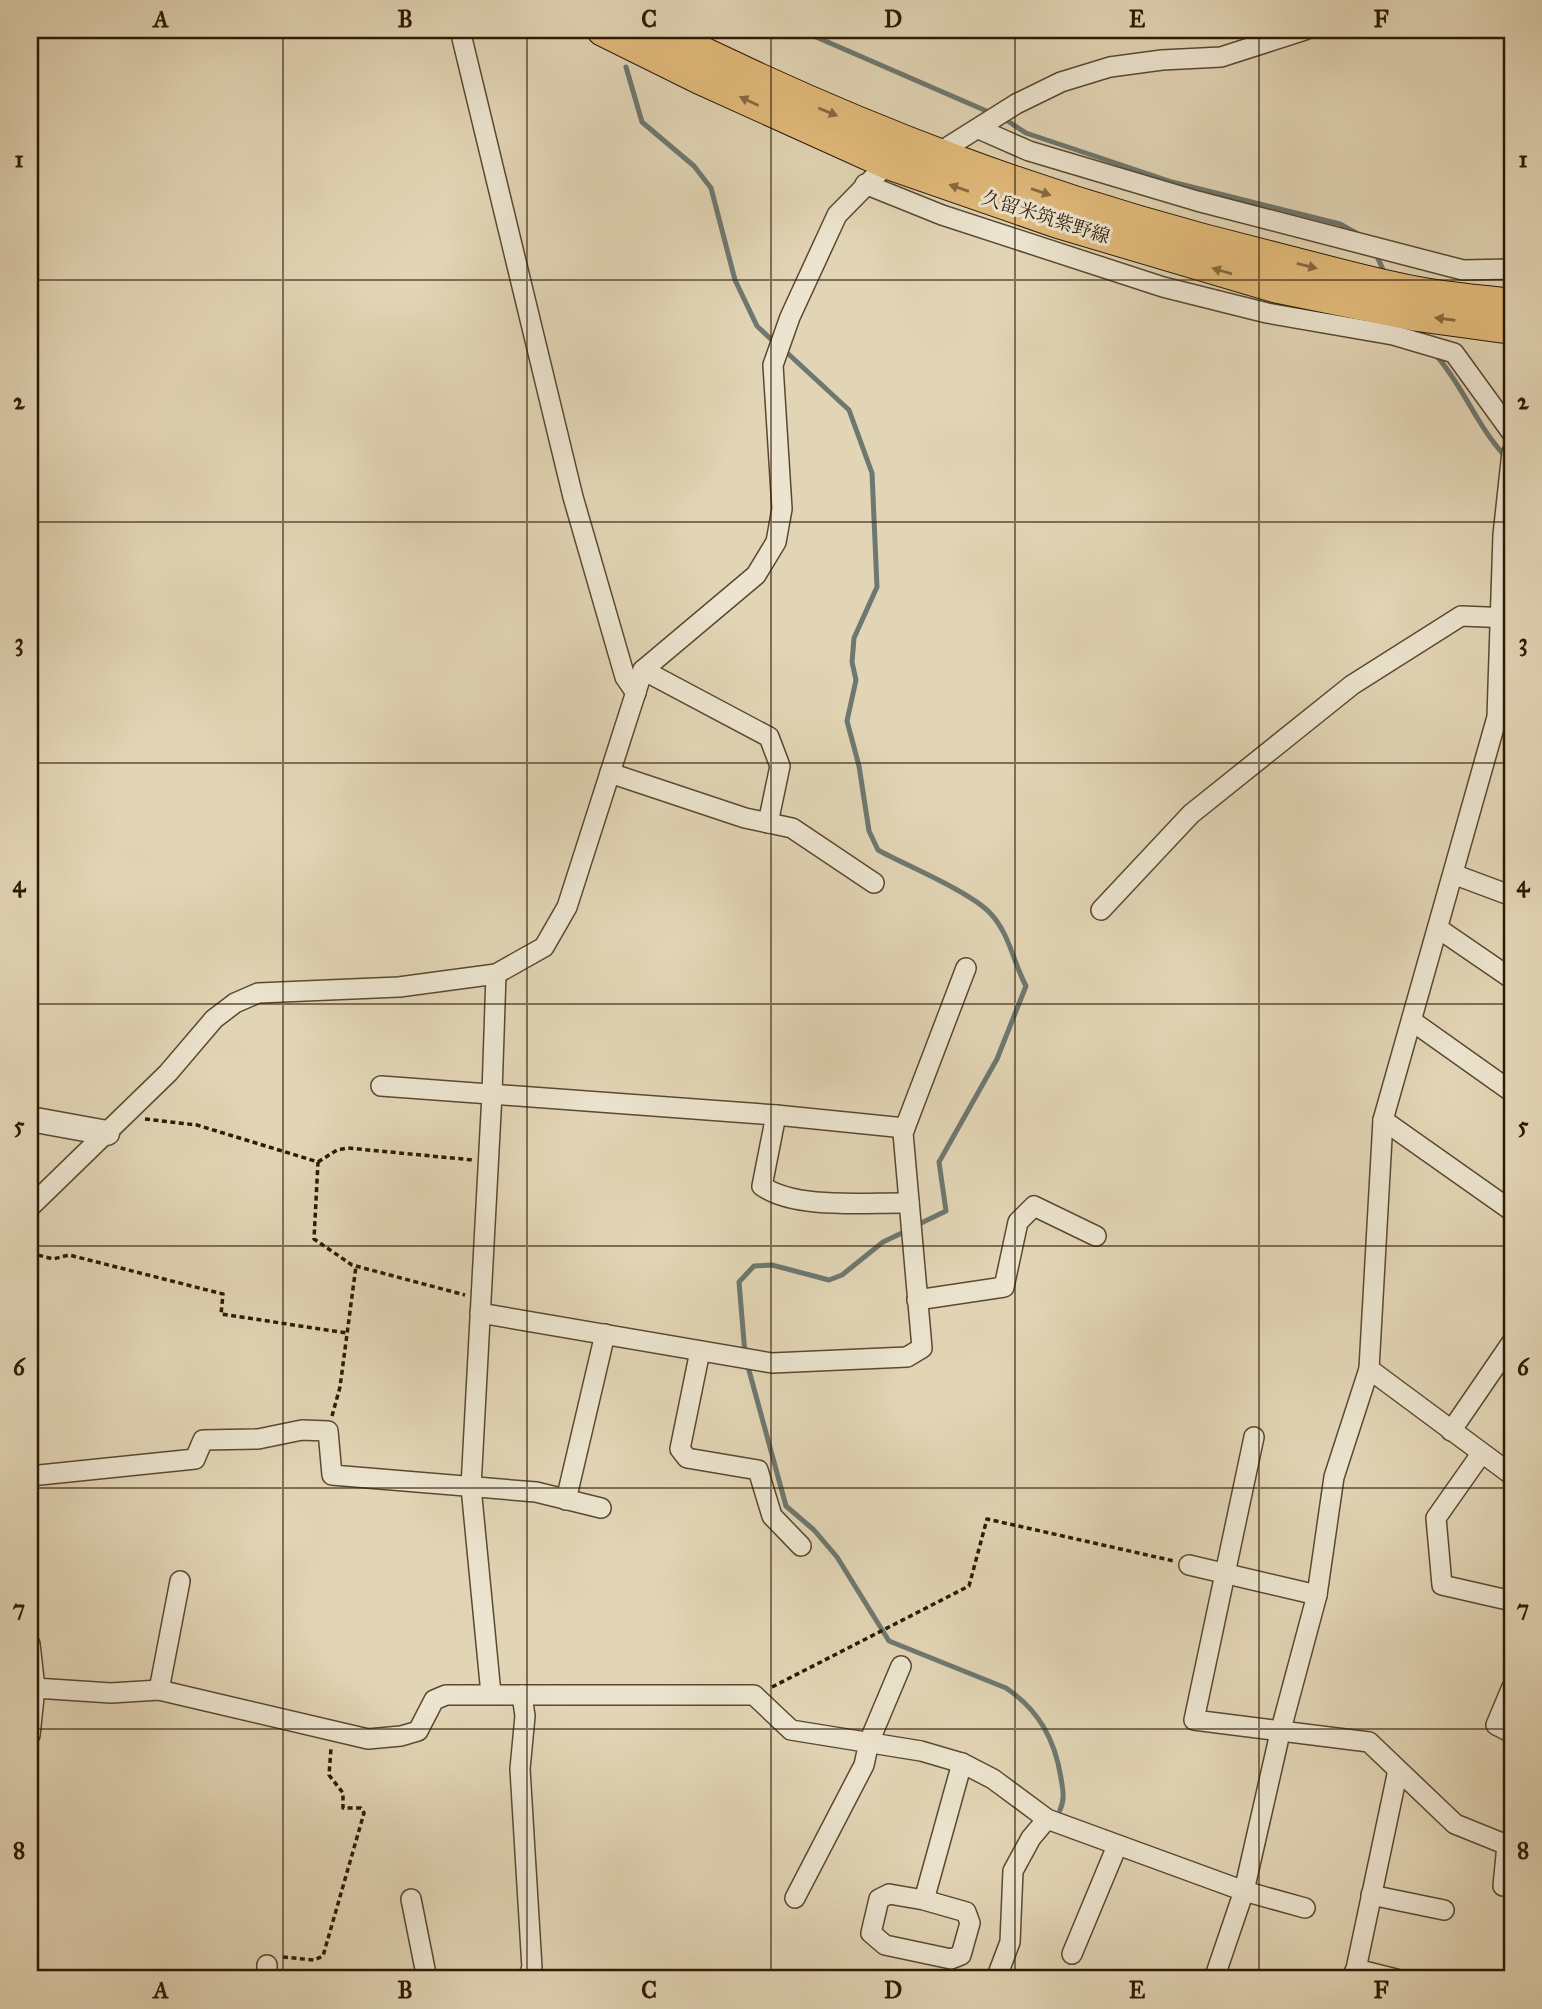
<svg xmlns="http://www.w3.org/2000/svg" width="1542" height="2009" font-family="'IM FELL Great Primer','Noto Serif JP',serif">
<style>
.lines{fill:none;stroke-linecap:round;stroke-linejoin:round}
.stream{stroke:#6e7870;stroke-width:5}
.minor-casing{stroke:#5a4930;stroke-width:22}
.tertiary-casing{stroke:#5a4930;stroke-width:27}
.primary-casing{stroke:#2d1a03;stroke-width:34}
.path{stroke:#2d1a03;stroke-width:3.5;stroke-dasharray:5 3.5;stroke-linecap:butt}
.minor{stroke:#ece4cf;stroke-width:19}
.tertiary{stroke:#ece4cf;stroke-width:24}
.primary{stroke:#e1ba7a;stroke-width:32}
.oneway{fill:#876a3e}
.grid{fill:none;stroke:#2d1a03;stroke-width:2;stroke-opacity:0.55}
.labels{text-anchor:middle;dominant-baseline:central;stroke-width:6;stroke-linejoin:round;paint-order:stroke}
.street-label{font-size:19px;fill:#2d1a03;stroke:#ece4cf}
.neatline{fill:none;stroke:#2d1a03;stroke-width:2.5}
.grid-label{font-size:23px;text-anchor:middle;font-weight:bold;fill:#2d1a03}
</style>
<rect width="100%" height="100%" fill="#e2d5b5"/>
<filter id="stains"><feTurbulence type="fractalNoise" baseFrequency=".00286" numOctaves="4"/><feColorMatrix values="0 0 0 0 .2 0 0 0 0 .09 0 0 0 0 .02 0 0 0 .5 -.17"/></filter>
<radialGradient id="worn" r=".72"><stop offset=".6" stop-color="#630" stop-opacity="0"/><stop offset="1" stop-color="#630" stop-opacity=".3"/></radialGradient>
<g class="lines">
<g class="stream">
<path d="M800,30L991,113"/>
<path d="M626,67L642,122L694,166L711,188L735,280L757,326L775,343"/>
<path d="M1003,118L1026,133L1172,182L1340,224L1358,234"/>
<path d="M1376,254L1385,274"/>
<path d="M783,349L849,410L872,473L877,587L854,638L852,662L856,680L847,721L859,766L869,831L878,850C907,866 971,892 991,914C1010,935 1013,962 1026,986L997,1059L939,1162L946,1211L915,1226"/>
<path d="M1436,355C1463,386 1477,426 1505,456"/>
<path d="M745,1354L739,1282L754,1266L772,1265L829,1280L842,1275L883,1242L906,1231"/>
<path d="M747,1363L786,1506L814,1530L837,1557L889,1641L1006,1688C1039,1710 1055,1740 1061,1778C1063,1790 1065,1799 1060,1810"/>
</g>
<g class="minor-casing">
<g id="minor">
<path d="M460,30L573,497L625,677L636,693"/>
<path d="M979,129L1029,151L1197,201L1463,270L1512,269"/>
<path d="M935,155L1016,104L1061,82L1110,67L1162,60L1221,57L1305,30"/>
<path d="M865,184L942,215L1163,287L1267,313L1393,335L1454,353L1512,433"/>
<path d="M643,670L769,737L780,766L768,823"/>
<path d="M610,773L745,818L792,828L874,883"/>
<path d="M1453,874L1512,896"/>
<path d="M1101,910L1191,814L1352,685L1461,616L1511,618"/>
<path d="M1439,929L1512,979"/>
<path d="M1412,1021L1512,1092"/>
<path d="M381,1086L776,1115L762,1186C796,1210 868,1202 909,1203"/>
<path d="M776,1115L905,1128"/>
<path d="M1383,1120L1512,1211"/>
<path d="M30,1207L168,1073L214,1019L235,1003L258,993L399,987L496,974L544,947L567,907L643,670L756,575L776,542L782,509L773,365L790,317L837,215L888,163"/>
<path d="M917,1300L1004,1287L1018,1222L1034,1206L1096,1236"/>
<path d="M480,1313L772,1363L907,1357L922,1348L903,1133L966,968"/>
<path d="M700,1351L680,1449L687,1458L758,1470L772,1516L801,1546"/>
<path d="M1369,1369L1512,1475"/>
<path d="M1451,1431L1512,1342"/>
<path d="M1254,1437L1194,1720L1369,1742L1455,1824L1507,1845L1512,1841"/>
<path d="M1481,1454L1436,1518L1442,1585L1512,1601"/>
<path d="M30,1476L195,1459L203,1440L258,1439L302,1430L328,1431L332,1475L536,1492L601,1508"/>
<path d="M566,1500L605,1334"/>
<path d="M1189,1565L1317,1595"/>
<path d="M30,1644L35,1688L30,1735"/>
<path d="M1512,1687L1496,1725L1512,1733"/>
<path d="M35,1688L111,1693L159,1690L368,1739L401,1736L418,1731L434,1700L446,1695H754L791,1730L921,1751L962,1763L993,1779L1047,1819L1244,1891L1305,1908"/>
<path d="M159,1690L180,1581"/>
<path d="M491,1694L471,1487L492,1094L496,974"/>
<path d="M522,1695L525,1716L520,1769L532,1968L527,1979"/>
<path d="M1503,1886L1507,1845"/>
<path d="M1371,1895L1444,1910"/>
<path d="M795,1898L864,1765L869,1742L901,1666"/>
<path d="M411,1899L427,1979"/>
<path d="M924,1900L889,1894L879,1899L871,1933L885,1945L951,1959L961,1955L970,1923L966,1912L924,1900L962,1763"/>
<path d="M1072,1954L1117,1846"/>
<path d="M267,1965V1979"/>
<path d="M1356,1969L1396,1979"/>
<path d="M996,1979L1010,1942L1013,1871L1031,1838L1047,1819"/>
<path d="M1214,1979L1244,1891L1280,1733L1317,1595L1334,1477L1369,1369L1383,1120L1497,717L1503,535L1512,452"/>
<path d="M1351,1979L1356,1969L1398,1770"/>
</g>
</g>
<g class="tertiary-casing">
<path id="tertiary" d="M30,1119L107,1133"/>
</g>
<g class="primary-casing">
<g id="primary">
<path d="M603,30L700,78L888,163L1058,222L1274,286L1417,315L1512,328"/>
<path d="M656,30C855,130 1052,204 1269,257C1318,269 1368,284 1418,293C1449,299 1481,301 1512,305"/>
</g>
</g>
<g class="path">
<path d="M145,1119L197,1125L318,1162L314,1239L352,1265L465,1295"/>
<path d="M318,1162L337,1150L348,1148L473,1160"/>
<path d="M30,1253L53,1259L69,1255L223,1294L221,1314L347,1333"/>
<path d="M332,1416L340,1387L356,1266"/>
<path d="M772,1687L969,1586L987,1519L1174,1561"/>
<path d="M283,1957L314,1960L323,1956L364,1813L361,1808H343V1793L329,1775L331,1748"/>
</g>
<use href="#minor" class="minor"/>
<use href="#tertiary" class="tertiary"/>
<use href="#primary" class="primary"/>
</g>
<defs><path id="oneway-solid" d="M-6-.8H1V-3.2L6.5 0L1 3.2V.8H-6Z" transform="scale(1.75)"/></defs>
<g class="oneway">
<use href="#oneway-solid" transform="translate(749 101) rotate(-155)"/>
<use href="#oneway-solid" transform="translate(828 112) rotate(22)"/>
<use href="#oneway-solid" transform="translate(959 188) rotate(-161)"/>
<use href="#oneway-solid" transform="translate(1041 192) rotate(19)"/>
<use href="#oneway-solid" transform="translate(1307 266) rotate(14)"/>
<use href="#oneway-solid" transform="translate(1222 271) rotate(-164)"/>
<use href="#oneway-solid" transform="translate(1445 319) rotate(-172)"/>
</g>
<path class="grid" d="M283,30V1979M527,30V1979M771,30V1979M1015,30V1979M1259,30V1979M30,280H1512M30,522H1512M30,763H1512M30,1004H1512M30,1246H1512M30,1488H1512M30,1729H1512"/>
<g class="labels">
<g class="street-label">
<text transform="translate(1046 217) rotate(18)">久留米筑紫野線</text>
</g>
</g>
<rect width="1542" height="2009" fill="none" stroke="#e2d5b5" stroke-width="77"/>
<rect x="38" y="38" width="1466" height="1932" class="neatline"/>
<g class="grid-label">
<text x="161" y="27">A</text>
<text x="405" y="27">B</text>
<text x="649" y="27">C</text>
<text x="893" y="27">D</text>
<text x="1137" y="27">E</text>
<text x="1381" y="27">F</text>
<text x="19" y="167">1</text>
<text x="1523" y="167">1</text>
<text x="19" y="409">2</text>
<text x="1523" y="409">2</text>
<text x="19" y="650">3</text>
<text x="1523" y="650">3</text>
<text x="19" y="892">4</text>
<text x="1523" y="892">4</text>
<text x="19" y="1133">5</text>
<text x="1523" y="1133">5</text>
<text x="19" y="1375">6</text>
<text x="1523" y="1375">6</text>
<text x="19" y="1616">7</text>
<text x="1523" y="1616">7</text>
<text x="19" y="1858">8</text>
<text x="1523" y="1858">8</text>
<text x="161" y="1998">A</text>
<text x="405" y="1998">B</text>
<text x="649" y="1998">C</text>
<text x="893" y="1998">D</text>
<text x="1137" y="1998">E</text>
<text x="1381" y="1998">F</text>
</g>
<rect width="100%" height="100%" filter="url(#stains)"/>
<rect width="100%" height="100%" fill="url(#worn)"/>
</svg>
